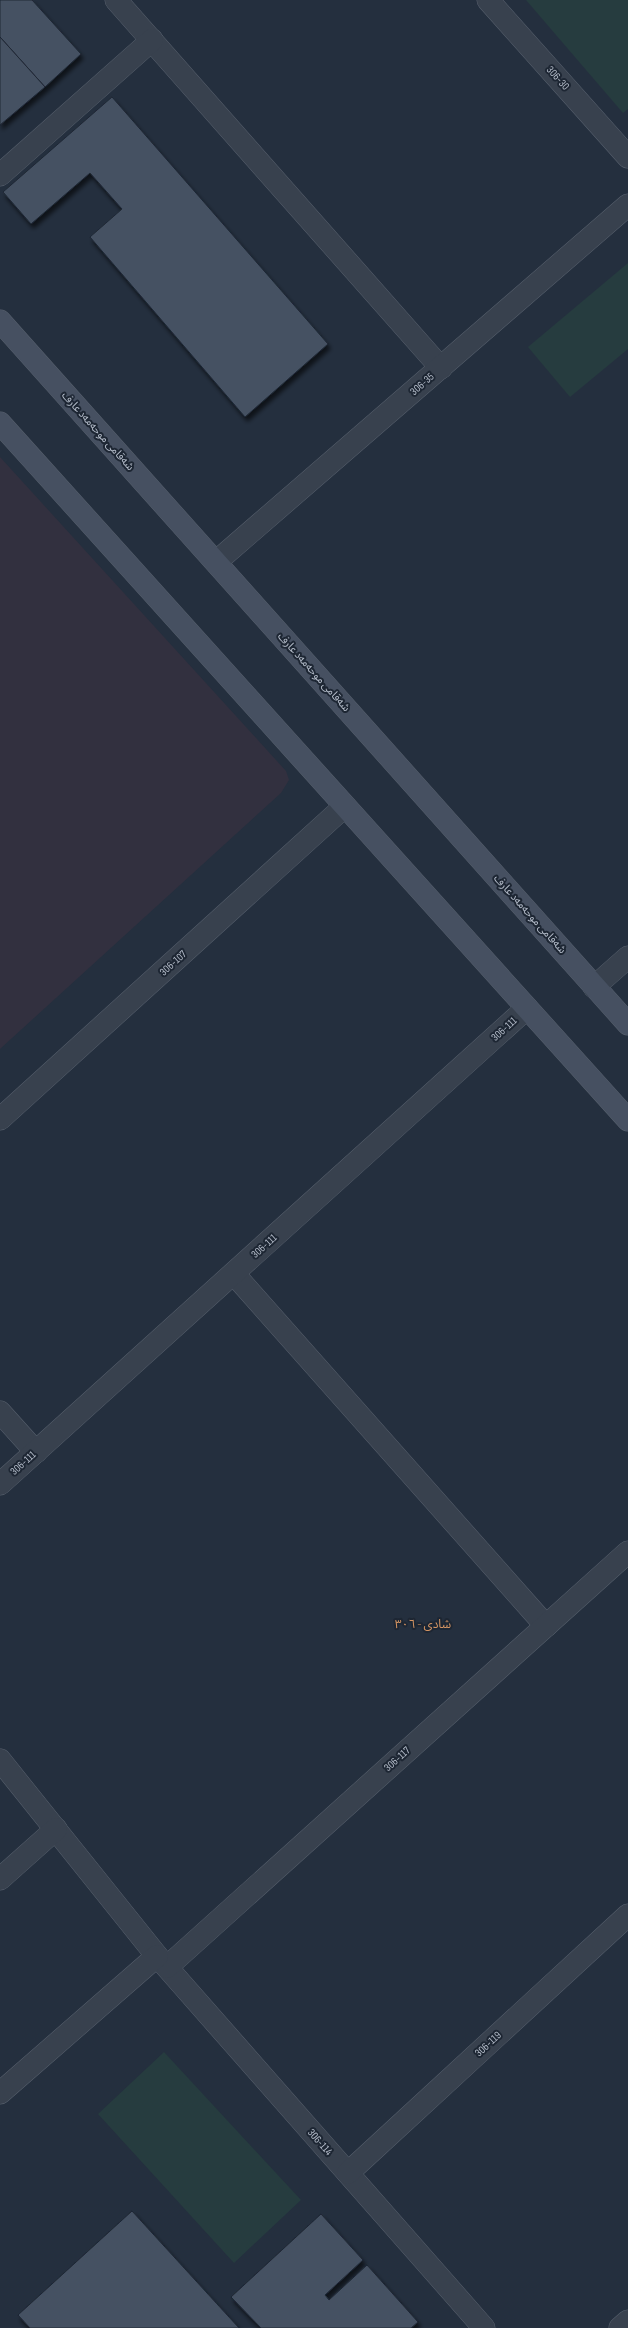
<svg xmlns="http://www.w3.org/2000/svg" width="628" height="2328" font-family="'Sofia Sans Condensed','Noto Sans Arabic',sans-serif">
<style>
.medical{fill:#32303f}
.green{fill:#263c3f}
.building{fill:#455162;stroke:#1f2835;filter:url(#shadow)}
.lines{fill:none;stroke-linecap:round;stroke-linejoin:round}
.street-casing{stroke:#565f6c;stroke-width:23}
.secondary-casing{stroke:#565f6c;stroke-width:23}
.street{stroke:#38414e;stroke-width:22}
.secondary{stroke:#465061;stroke-width:22}
.labels{text-anchor:middle;dominant-baseline:central;stroke-width:4;stroke-linejoin:round;paint-order:stroke}
.street-label{font-size:11px;fill:#b4bcc9;stroke:#1d2633}
.neighbourhood-label{font-size:12px;fill:#d59563;stroke:#1d2633}
</style>
<defs>
<filter id="shadow"><feDropShadow dx="2.5" dy="4.5" stdDeviation="2" flood-color="#0009"/></filter>
</defs>
<rect width="100%" height="100%" fill="#242f3e"/>
<path class="medical" d="M0,457L286,771L289,780L281,793L0,1049Z"/>
<g class="green">
<path d="M526,0H628V109L623,113Z"/>
<path d="M628,263V349L570,397L528,347Z"/>
<path d="M164,2052L301,2200L234,2263L98,2114Z"/>
</g>
<g class="building">
<path d="M0,0H32L81,54L45,87L0,37Z"/>
<path d="M0,37L45,87L0,125Z"/>
<path d="M112,97L328,344L245,417L90,237L122,209L90,173L31,224L3,192Z"/>
<path d="M132,2211L239,2328H171L133,2286L95,2322L101,2328H30L18,2315Z"/>
<path d="M132,2211L239,2328H30L18,2315Z"/>
<path d="M321,2214L363,2260L325,2295L329,2300L367,2265L418,2322L411,2328H319L334,2314L319,2299L287,2328H261L231,2297Z"/>
<path d="M321,2214L363,2260L325,2295L329,2300L367,2265L418,2322L411,2328H261L231,2297Z"/>
</g>
<g class="lines">
<g class="street-casing">
<g id="street">
<path d="M116,0L441,368"/>
<path d="M488,0L628,157"/>
<path d="M0,175L152,40"/>
<path d="M216,562L628,205"/>
<path d="M594,987L628,957"/>
<path d="M0,1119L345,806"/>
<path d="M234,1274L546,1626"/>
<path d="M0,1412L36,1452"/>
<path d="M0,1484L527,1008"/>
<path d="M0,1760L157,1956L484,2328"/>
<path d="M0,1879L56,1829"/>
<path d="M167,1967L628,1552"/>
<path d="M0,2093L157,1956"/>
<path d="M348,2173L628,1915"/>
<path d="M620,2328L628,2321"/>
</g>
</g>
<g class="secondary-casing">
<g id="secondary">
<path d="M0,321L628,1024"/>
<path d="M0,423L628,1120"/>
</g>
</g>
<use href="#street" class="street"/>
<use href="#secondary" class="secondary"/>
</g>
<g class="labels">
<g class="street-label">
<text transform="translate(558 78) rotate(48)">306-30</text>
<text transform="translate(422 384) rotate(-41)">306-35</text>
<text transform="translate(98 431) rotate(48)">شەقامی موحەمەد عارف</text>
<text transform="translate(314 672) rotate(48)">شەقامی موحەمەد عارف</text>
<text transform="translate(530 914) rotate(48)">شەقامی موحەمەد عارف</text>
<text transform="translate(173 963) rotate(-42)">306-107</text>
<text transform="translate(504 1029) rotate(-42)">306-111</text>
<text transform="translate(264 1246) rotate(-42)">306-111</text>
<text transform="translate(23 1463) rotate(-42)">306-111</text>
<text transform="translate(397 1759) rotate(-42)">306-117</text>
<text transform="translate(488 2044) rotate(-43)">306-119</text>
<text transform="translate(320 2142) rotate(49)">306-114</text>
</g>
<g class="neighbourhood-label">
<text x="423" y="1624">شادی - ٣٠٦</text>
</g>
</g>
</svg>
